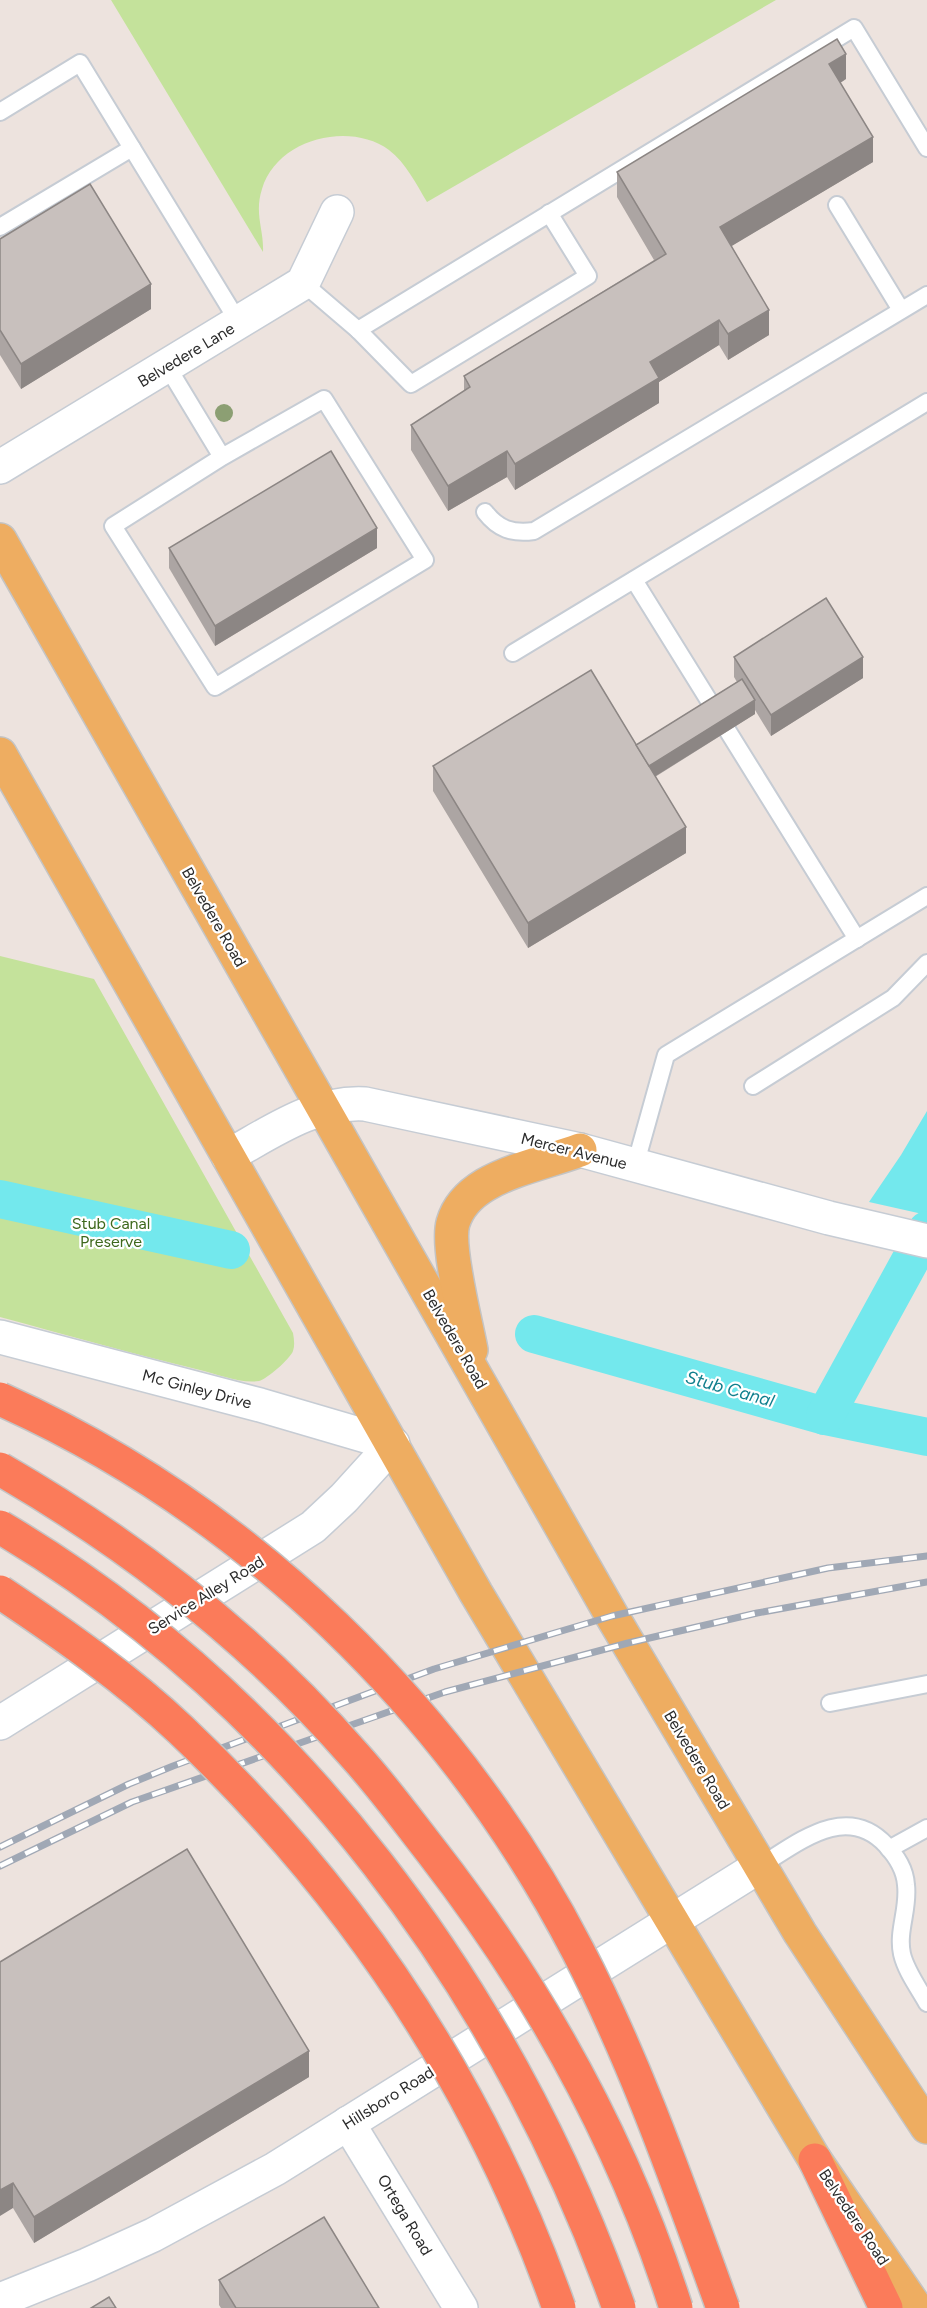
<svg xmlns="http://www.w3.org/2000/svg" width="927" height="2308" font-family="Figtree,sans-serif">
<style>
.green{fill:#c4e29b}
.water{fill:#73e8ed}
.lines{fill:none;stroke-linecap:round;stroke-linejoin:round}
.canal{stroke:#73e8ed;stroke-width:38}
.lane-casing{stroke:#c6ccd4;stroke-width:20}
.street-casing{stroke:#c6ccd4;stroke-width:36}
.secondary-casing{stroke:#c6ccd4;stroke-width:36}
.primary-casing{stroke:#c4c4c4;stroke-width:36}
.highway-casing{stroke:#c4c4c4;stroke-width:36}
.lane{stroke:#fff;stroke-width:16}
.street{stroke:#fff;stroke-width:33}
.secondary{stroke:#fff;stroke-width:33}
.primary{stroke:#eead61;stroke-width:33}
.highway{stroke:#fb7b5a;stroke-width:33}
.rail-casing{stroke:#a0a8b5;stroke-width:7}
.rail{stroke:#fff;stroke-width:4.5;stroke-dasharray:14;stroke-linecap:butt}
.highway-bridge-casing{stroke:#c4c4c4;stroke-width:36;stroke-linecap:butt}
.highway-bridge{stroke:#fb7b5a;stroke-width:33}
.tree{fill:#8c9f73}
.wall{fill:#aca5a3}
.shaded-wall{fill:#8c8684}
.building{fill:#c8c0bd;stroke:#8c8684;stroke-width:1.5}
.labels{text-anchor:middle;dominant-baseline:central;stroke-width:4.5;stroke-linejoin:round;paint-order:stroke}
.street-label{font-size:16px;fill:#2b2b2b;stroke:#fff}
.park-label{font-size:16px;fill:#3d681c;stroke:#fff}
.water-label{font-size:18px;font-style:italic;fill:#107f8d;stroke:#fff}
</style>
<rect width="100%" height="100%" fill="#ede3de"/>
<g class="green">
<path d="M111,0H776L427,202C416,184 406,163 389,150C349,121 277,139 262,189C254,214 264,229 263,252Z"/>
<path d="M0,956L94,979L293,1333C294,1339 295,1345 293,1351C290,1359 267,1379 259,1381C241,1384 217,1374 200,1370C133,1354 67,1335 0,1317Z"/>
</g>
<path class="water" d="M927,1111V1215L869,1202L901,1155Z"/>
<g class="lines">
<g class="canal">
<path d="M0,1199L231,1250"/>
<path d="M534,1334L825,1416L927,1437"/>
<path d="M825,1416L927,1230"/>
</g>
<g class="lane-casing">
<g id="lane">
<path d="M0,112L80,63L239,323"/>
<path d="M837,205L901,310"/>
<path d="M0,227L132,148"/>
<path d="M303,283L358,330L411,384L588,276L549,213"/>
<path d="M358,330L854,28L927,148"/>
<path d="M167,366L222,457L113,526L215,687L425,560L324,399L222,457"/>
<path d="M485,512C498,529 512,534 534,531L927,295"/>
<path d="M634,580L857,939"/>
<path d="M513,653L927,402"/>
<path d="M753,1086L893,998L927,963"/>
<path d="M635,1166L666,1055L927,896"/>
<path d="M830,1703L927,1684"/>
<path d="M889,1849L927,1828"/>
<path d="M760,1866C798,1843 846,1802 886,1845C897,1857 905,1869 906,1885C909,1909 897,1931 902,1954C906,1971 918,1987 927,2003"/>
</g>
</g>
<g class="street-casing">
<g id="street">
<path d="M0,467L303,283L337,212"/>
<path d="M0,1337L260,1405L393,1444L344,1498L313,1527L0,1723"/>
<path d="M348,2123L461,2308"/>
<path d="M0,2300L87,2265L153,2235L275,2169L760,1866"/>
</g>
</g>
<g class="secondary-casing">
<path id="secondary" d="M228,1156C270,1133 314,1101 365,1104L580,1150L829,1218L927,1241"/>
</g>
<g class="primary-casing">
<g id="primary">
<path d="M0,540L612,1616L800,1933L927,2127"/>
<path d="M0,754L476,1593L815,2160L916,2308"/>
<path d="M471,1350C466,1322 446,1247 453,1223C458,1206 470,1194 485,1185C512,1169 550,1161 580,1150"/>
</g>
</g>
<g class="highway-casing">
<path id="highway" d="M815,2160L886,2308"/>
</g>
<use href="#lane" class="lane"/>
<use href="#street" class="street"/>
<use href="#secondary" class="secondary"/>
<use href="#primary" class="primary"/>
<use href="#highway" class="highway"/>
<g class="rail-casing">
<g id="rail">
<path d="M0,1847L129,1784L173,1766L434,1669L612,1616L828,1568L927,1556"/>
<path d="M0,1866L132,1802L445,1692L628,1643L757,1613L927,1582"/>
</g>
</g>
<use href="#rail" class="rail"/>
<g class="highway-bridge-casing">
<g id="highway-bridge">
<path d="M0,1399C248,1510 453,1710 578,1951C637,2065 679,2187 723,2308"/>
<path d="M0,1469C132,1545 256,1642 356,1757C383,1787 407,1820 432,1852C539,1990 623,2141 676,2308"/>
<path d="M0,1527C293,1700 506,1990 619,2308"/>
<path d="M0,1592C63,1634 126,1678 181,1730C354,1894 480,2084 559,2308"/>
</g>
</g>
<use href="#highway-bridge" class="highway-bridge"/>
</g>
<circle class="tree" cx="224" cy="413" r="9"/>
<g class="wall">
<path d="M846,79L840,83L873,162L731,246L769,335L728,360L719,345L659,382V403L515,490L507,477L448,511L411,450V425L464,391V376L654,260L617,197V172Z"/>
<path d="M0,239L151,309L21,389L0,355Z"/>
<path d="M169,548H377L215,646L169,568Z"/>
<path d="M734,657L863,678L771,736L755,710V714L655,777L686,853L528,948L433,791V766L636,745L737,682L734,677Z"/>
<path d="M0,1962L309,2077L34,2243L13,2208Z"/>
<path d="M219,2280L379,2308H221L219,2305Z"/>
</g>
<g class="shaded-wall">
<path d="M846,54V79L829,90V64Z"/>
<path d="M873,137V162L720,253V227Z"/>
<path d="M151,284V309L21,389V364Z"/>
<path d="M769,310V335L728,360V334Z"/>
<path d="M719,320V345L659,382V403L515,490V464L650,362Z"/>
<path d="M507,451V477L448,511V486Z"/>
<path d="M377,528V548L215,646V626Z"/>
<path d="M863,657V678L771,736V715Z"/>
<path d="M755,700V714L646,782V768Z"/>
<path d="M686,827V853L528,948V923Z"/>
<path d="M309,2051V2077L34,2243V2217Z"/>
<path d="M13,2183V2208L0,2216V2190Z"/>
</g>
<g class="building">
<path d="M837,39L846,54L829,64L873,137L720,227L769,310L728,334L719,320L650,362L659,378L515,464L507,451L448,486L411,425L470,387L464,376L666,254L617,172Z"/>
<path d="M90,184L151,284L21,364L0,330V239Z"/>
<path d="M331,451L377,528L215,626L169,548Z"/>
<path d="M826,598L863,657L771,715L734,657Z"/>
<path d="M591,670L686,827L528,923L433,766Z"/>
<path d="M742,679L755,700L649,766L636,745Z"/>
<path d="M187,1849L309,2051L34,2217L13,2183L0,2190V1962Z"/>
<path d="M324,2217L379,2308H236L219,2280Z"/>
<path d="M109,2297L116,2308H91Z"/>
</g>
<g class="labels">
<g class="street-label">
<text transform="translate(186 355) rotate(-31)">Belvedere Lane</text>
<text transform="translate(214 917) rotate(60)">Belvedere Road</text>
<text transform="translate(574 1151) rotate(14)">Mercer Avenue</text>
<text transform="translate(455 1339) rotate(60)">Belvedere Road</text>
<text transform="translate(197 1389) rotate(15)">Mc Ginley Drive</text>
<text transform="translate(206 1595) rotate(-32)">Service Alley Road</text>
<text transform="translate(697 1760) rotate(59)">Belvedere Road</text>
<text transform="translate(388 2098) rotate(-32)">Hillsboro Road</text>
<text transform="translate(405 2215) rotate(59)">Ortega Road</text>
<text transform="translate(854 2217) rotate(56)">Belvedere Road</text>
</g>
<g class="park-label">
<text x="111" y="1223">Stub Canal<tspan x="111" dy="18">Preserve</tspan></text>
</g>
<g class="water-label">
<text transform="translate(730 1389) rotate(16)">Stub Canal</text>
</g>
</g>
</svg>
